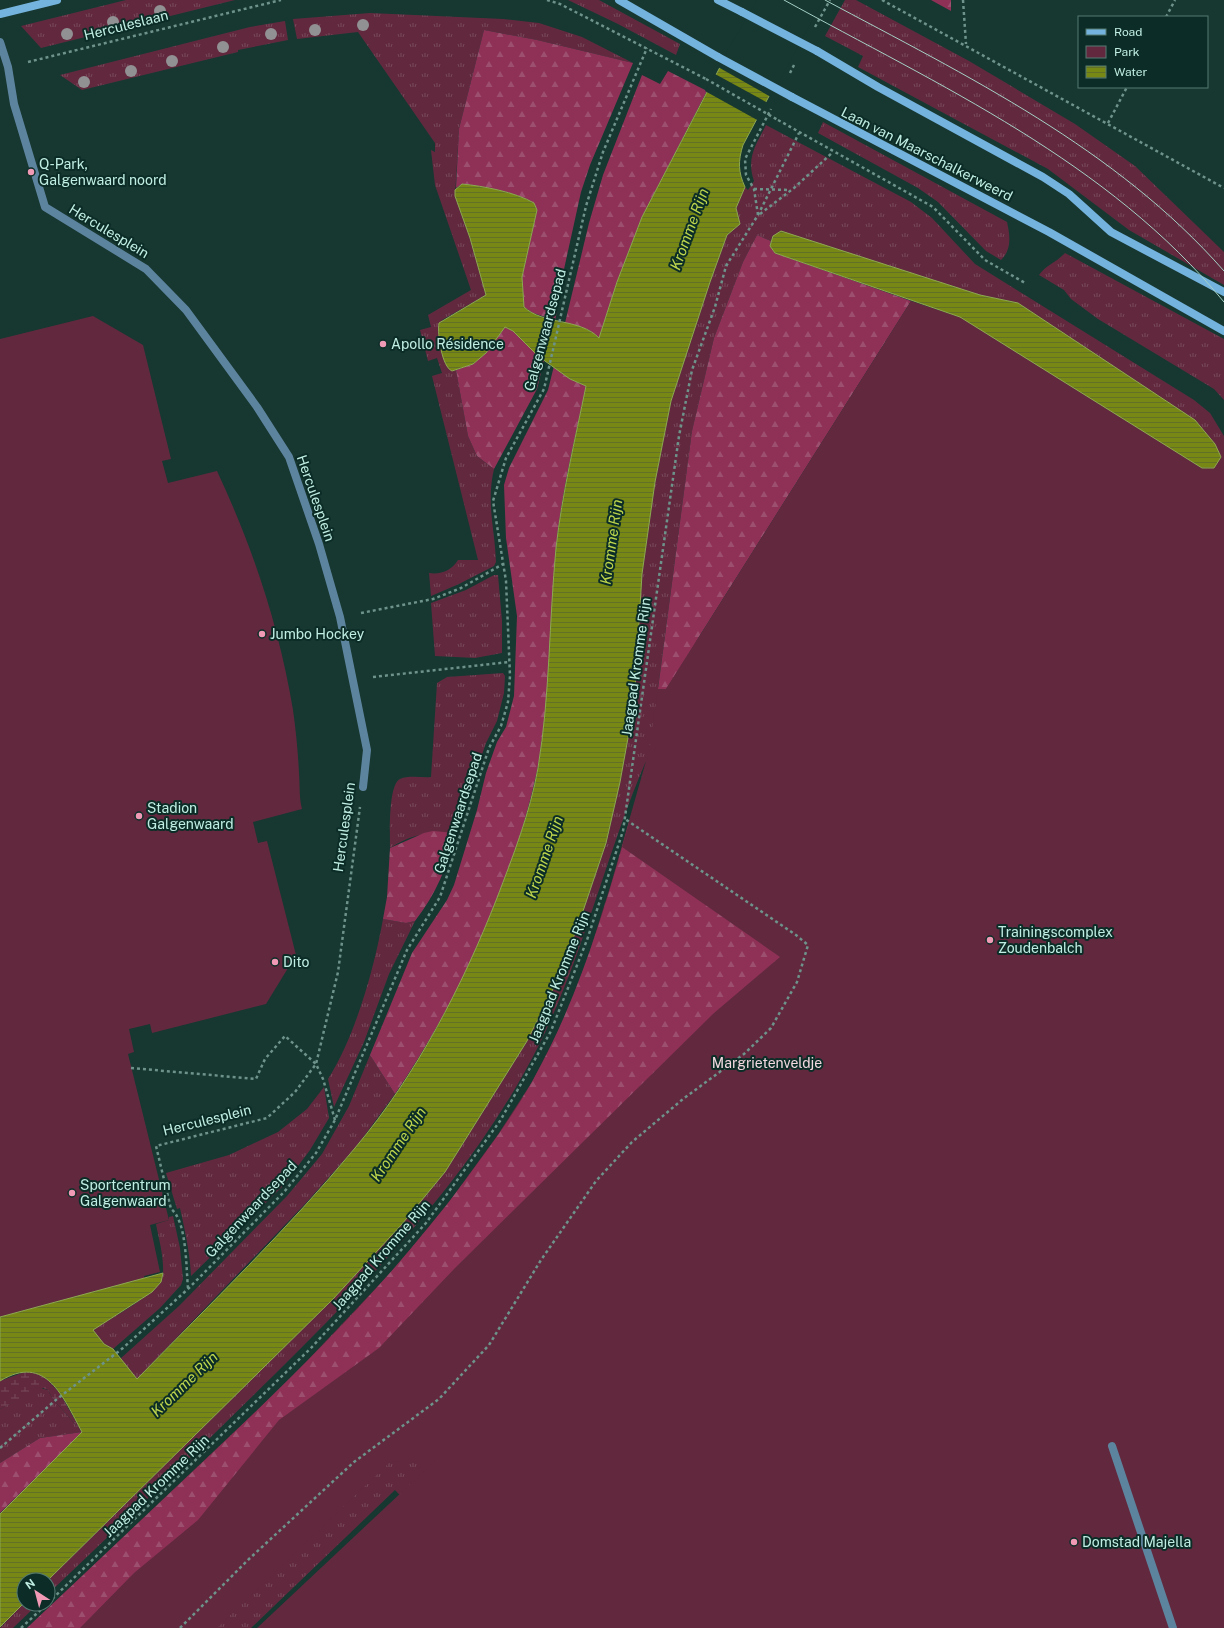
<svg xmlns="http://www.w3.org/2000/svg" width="1224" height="1628" font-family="'Public Sans',sans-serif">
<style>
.grass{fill:url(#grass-tufts);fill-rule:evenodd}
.forest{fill:url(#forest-firs)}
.wetland{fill:url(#wetland-marsh)}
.park{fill:#62293e}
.water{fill:url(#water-rules);stroke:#8da753}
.pier{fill:#173731}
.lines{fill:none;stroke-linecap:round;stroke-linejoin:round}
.path{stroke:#6d938b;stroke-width:2.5;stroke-dasharray:3 3;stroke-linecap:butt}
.lane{stroke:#5d849e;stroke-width:8}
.secondary{stroke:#73b3dd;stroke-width:8}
.tram{stroke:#a5d0c6;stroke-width:1}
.path-bridge{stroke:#6d938b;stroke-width:2.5;stroke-dasharray:3 3;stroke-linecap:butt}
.secondary-bridge{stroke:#73b3dd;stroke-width:8}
.tree{fill:#919092}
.poi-dot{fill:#f09ab6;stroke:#0c2d27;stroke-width:1.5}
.labels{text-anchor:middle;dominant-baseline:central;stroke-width:4;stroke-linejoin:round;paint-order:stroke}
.street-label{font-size:14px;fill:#c1eee3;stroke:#0c2d27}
.poi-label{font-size:14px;fill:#c1eee3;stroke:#0c2d27;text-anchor:start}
.park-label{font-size:14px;fill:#f5d9e1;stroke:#0c2d27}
.water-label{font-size:15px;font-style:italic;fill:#bdd54c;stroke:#0c2d27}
</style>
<defs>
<pattern id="grass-tufts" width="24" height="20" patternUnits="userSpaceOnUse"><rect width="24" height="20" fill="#62293e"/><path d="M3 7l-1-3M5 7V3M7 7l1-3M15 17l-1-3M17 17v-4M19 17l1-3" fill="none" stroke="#77485a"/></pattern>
<pattern id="forest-firs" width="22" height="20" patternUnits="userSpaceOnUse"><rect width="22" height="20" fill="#8f3157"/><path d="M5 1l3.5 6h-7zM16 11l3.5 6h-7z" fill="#9d4f6f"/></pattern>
<pattern id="wetland-marsh" width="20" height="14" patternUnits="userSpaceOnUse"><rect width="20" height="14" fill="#62293e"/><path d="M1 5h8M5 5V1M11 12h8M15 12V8" fill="none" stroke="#77485a"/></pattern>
<pattern id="water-rules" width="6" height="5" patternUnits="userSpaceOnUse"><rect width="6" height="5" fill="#778815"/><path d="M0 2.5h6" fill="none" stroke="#627125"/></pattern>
</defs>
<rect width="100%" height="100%" fill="#173731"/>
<g class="grass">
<path d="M126,0H235L41,48L21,26Z"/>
<path d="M568,0H599L680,44L676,55L618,24Z"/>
<path d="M845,0H856L969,61L1075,124L1135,166L1224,252V285L1129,230L1048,169L858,67L863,56L825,36Z"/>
<path d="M370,13L503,19L539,23L582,37L633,63L537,40L484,30L459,129L455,196L470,238L486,295L442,320L452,371L456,370L468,436L477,456L494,469C486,503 495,530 496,562L494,566L459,584L431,596L429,573C441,575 452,570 458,560H478L432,376L442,373L437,358L428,361L420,330L431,327L428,315L471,290L435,185L431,150L435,152V143L358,32L297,39L293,19Z"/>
<path d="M285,21L288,40L238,50V52L82,90L60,75L250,27Z"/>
<path d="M823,122L1007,222C1010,235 1012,250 1001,260L986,251L938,202L918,188L818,133Z"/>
<path d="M766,125L911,202L932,218L975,264L1194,400L1210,413L1224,436V537L428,1525L395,1490L251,1628H27L288,1381L395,1268L449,1202L497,1136L532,1082L564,1020L586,963L611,884L646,761C606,854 584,954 539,1045C475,1172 374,1276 274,1375C199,1449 124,1522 48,1594V1580L333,1299L402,1224L445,1172L527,1041L558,979L581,917L606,843L620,782L634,705L642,574L655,482L671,401L710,282L727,235L740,224L736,208L745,187L748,190L754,181C746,157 756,145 766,125ZM757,235L771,241L773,236L980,295L1018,303L960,317L658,688L692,431L714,338L743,262Z"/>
<path d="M1065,253L1224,339V400L1214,389L1098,319L1071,299L1064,290L1039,275C1046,265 1057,262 1065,253Z"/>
<path d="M494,575H498L502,621V653L475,658L435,656L431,603L466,590Z"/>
<path d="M503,673L505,676L504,693L497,721L486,743L455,833C430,831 412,834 390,848C390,834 388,785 400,779C409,775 422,778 431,777L437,683L447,677Z"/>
<path d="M383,919L406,923L415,921L389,974L364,1042L334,1107L328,1079C355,1037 374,969 383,919Z"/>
<path d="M370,1055L395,1094L356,1147L305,1204L137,1379L120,1359L179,1306L287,1196L322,1154L349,1106Z"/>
<path d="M324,1087L329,1118L310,1150L283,1186L191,1276C190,1253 185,1231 180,1208L177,1209L166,1173L229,1155L278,1132L307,1109Z"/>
<path d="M173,1216L180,1248L183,1279L181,1285L160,1308L113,1349L104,1344L92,1330C109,1319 163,1292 163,1273C164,1257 159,1240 156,1224L169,1220V1217Z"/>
<path d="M40,1388L48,1390L52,1398L82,1432L40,1438L0,1463V1409Z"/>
<path d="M24,1603L38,1604L13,1628H0Z"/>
</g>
<g class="forest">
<path d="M931,0H951V11Z"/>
<path d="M484,30L537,40L633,63L590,165L581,192L555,310L557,312L555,320L533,313L524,307L522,277L537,210L534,203C516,192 483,186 462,184L456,188L459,129Z"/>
<path d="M668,71L707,91L642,217L617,282L599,338L589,330L565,323L589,223L603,175L642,75L660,84Z"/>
<path d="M757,235L771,241L770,246L775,253L911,301L666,689H658L692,431L714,338L743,262Z"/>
<path d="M505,327L513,331L544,360L537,389L494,469L477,456L468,436L456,370L473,364L486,353Z"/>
<path d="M554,366L570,379L586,386C575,439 561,494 556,548C551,609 551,670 543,731C541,744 540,758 537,771C513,883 459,1000 395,1094L370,1055L412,953L447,900L454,885L477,810L486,773L497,742L506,727L514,696L517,616L506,538L504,485L509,468L548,390Z"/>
<path d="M628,826L801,944L208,1530L91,1628H27C87,1572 146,1515 206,1459C298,1372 388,1284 464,1182C488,1149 513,1116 533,1080C577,1001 604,913 628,826Z"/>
<path d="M433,831L455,833C448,866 436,894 415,921L406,923L383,919L387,897L390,848L424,833Z"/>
<path d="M82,1432L0,1513V1463L40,1438Z"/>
</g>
<path class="wetland" d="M27,1371L42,1374L59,1392L82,1432L52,1398L48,1390L43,1388L0,1409V1381Z"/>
<g class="park">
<path d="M911,301L960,317L1202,468H1214L1224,473V1628H257L437,1459H413L389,1463L217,1628H80L134,1573L198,1520L279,1420L379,1348L455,1268L714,1013L780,957L622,847L649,753L658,689H666Z"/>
<path d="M93,316L143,345L171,459L162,461L168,483L217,471C253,548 279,626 293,710C296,731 298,752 299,773C300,785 299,798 302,809L253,822L258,843L267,841L296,955L266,1004L152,1033L150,1024L129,1029L134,1052L128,1054L169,1220L150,1225L160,1272L144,1276L145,1281L0,1317V339Z"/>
</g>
<g class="water">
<path d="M754,11L800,38L743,145C738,161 738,172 745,187L736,208L740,224L727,235L710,282L671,401L655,482L642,574L634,705L620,782L606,843L581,917L558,979L527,1041L445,1172L402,1224L333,1299L48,1580H24V1603L0,1627V1514L82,1432C63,1397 46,1353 0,1381V1317L163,1273L161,1282L152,1292L93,1330L104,1344L113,1349L137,1379C210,1304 288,1229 355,1148C417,1074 462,987 497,898C513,856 530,813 538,768C550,696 549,621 556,548C562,494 575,440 586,386L570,379L538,356L513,331L505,327L486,353L473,364L452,371C442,367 437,334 439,323L486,295L470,238L455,196V190L462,184C483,186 515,192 534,203L537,210L522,277L524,307C543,325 580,318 599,338L617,282L642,217L719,69Z"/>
<path d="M781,231L980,295L1018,303L1195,420L1215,444L1221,457L1214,468H1202L960,317L775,253L770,246L773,236Z"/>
</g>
<g class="pier">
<path d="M757,0H823L771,97L718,67Z"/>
<path d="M715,74L768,103L759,121L705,91Z"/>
</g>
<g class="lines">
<g class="path">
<path d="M547,0L560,4L706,79"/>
<path d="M882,0L1224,188"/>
<path d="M963,0L966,44"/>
<path d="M1166,17L1175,0"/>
<path d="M815,27L830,0"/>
<path d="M28,62L281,0"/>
<path d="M790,73L795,63"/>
<path d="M778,120L933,207L985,260L1025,283"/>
<path d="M1108,123L1127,87"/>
<path d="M754,189L790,190"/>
<path d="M760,214L794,188L833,152"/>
<path d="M758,215L754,189L746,175L745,159L771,109"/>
<path d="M361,613L433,599L461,588L503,564"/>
<path d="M373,677L509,662"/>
<path d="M131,1068L256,1079L265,1059L285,1036L316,1064L323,1079L335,1120"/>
<path d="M188,1288C186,1268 187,1221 171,1209L156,1146L267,1118L295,1092L316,1064L338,972L360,807"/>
<path d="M0,1448L57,1399L123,1348L189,1288L284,1192L316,1153L335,1120L407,950L440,897L489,748L501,726L508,702L510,676L506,581L493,501L506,458L544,389L586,206L603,152L647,48"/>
<path d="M48,1603L311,1348L426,1223L500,1121L551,1031L587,940L623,831L679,436L692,370L715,307L726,266L758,215L799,133"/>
<path d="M21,1628L47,1604"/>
<path d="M180,1628L249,1559L354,1462L439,1399L489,1345L541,1260L596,1181L632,1142L683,1099L744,1054L771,1028L797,982L808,945L796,935L625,819"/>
</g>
<g class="lane">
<path d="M0,42L8,67L14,104L45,207L146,269L186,310L257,407L289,457L319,544L340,617L367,750L363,787"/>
<path d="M1112,1446L1173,1628"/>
</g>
<g class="secondary">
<path d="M619,0L718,57"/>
<path d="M718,0L742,12"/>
<path d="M0,14L57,0"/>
<path d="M817,51L878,87L1043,177L1069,194L1111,232L1224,292"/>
<path d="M792,97L1049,232L1224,331"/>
</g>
<g class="tram">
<path d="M784,0C940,86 1108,161 1224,302"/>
<path d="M825,0C967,76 1116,148 1224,271"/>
</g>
<path class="path-bridge" d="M706,79L778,120"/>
<g class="secondary-bridge">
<path d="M742,12L817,51"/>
<path d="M718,57L792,97"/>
</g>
</g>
<g class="tree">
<circle cx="160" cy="11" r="6"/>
<circle cx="113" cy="22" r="6"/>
<circle cx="363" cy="25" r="6"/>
<circle cx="315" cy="30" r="6"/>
<circle cx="67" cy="34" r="6"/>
<circle cx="271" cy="34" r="6"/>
<circle cx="223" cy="47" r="6"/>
<circle cx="172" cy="61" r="6"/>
<circle cx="131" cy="71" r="6"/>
<circle cx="84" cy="82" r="6"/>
</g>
<g class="poi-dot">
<circle cx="31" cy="172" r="4"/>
<circle cx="383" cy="344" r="4"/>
<circle cx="262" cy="634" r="4"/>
<circle cx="139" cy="816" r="4"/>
<circle cx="990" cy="940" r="4"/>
<circle cx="275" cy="962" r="4"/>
<circle cx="72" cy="1193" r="4"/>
<circle cx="1074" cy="1542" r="4"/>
</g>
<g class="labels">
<g class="street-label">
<text transform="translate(126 25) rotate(-14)">Herculeslaan</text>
<text transform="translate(927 154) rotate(27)">Laan van Maarschalkerweerd</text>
<text transform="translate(109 231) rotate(31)">Herculesplein</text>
<text transform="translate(545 330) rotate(-75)">Galgenwaardsepad</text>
<text transform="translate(316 498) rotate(71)">Herculesplein</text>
<text transform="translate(636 667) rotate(-82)">Jaagpad Kromme Rijn</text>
<text transform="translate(458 813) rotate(-72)">Galgenwaardsepad</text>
<text transform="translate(344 827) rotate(-82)">Herculesplein</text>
<text transform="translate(559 977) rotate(-68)">Jaagpad Kromme Rijn</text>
<text transform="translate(207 1120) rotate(-14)">Herculesplein</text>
<text transform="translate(251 1209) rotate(-47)">Galgenwaardsepad</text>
<text transform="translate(381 1255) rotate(-49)">Jaagpad Kromme Rijn</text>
<text transform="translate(156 1486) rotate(-44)">Jaagpad Kromme Rijn</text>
</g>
<g class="poi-label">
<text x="39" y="164">Q-Park,<tspan x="39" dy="16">Galgenwaard noord</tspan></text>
<text x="391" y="344">Apollo Résidence</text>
<text x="270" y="634">Jumbo Hockey</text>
<text x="147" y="808">Stadion<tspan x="147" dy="16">Galgenwaard</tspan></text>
<text x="998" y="932">Trainingscomplex<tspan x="998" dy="16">Zoudenbalch</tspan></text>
<text x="283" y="962">Dito</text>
<text x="80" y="1185">Sportcentrum<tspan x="80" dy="16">Galgenwaard</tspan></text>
<text x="1082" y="1542">Domstad Majella</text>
</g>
<g class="park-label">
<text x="767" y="1063">Margrietenveldje</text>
</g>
<g class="water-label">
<text transform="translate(689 229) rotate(-70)">Kromme Rijn</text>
<text transform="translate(611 542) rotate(-82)">Kromme Rijn</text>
<text transform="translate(544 857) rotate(-71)">Kromme Rijn</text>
<text transform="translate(398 1144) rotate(-56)">Kromme Rijn</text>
<text transform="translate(184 1384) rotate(-44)">Kromme Rijn</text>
</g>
</g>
<rect x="1078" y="16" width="130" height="72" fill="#0c2d27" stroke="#547a72"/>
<rect x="1086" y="29" width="20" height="6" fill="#73b3dd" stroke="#547a72"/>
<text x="1114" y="36" font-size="12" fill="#c1eee3">Road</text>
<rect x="1086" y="46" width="20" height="12" fill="#62293e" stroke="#547a72"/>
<text x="1114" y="56" font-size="12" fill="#c1eee3">Park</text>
<rect x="1086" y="66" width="20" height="12" fill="url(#water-rules)" stroke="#547a72"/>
<text x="1114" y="76" font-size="12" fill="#c1eee3">Water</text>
<g transform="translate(36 1592) rotate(324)"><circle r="19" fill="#0c2d27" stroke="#547a72"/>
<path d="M0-3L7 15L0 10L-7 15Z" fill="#f09ab6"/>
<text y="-6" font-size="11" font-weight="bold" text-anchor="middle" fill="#c1eee3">N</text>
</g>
</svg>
